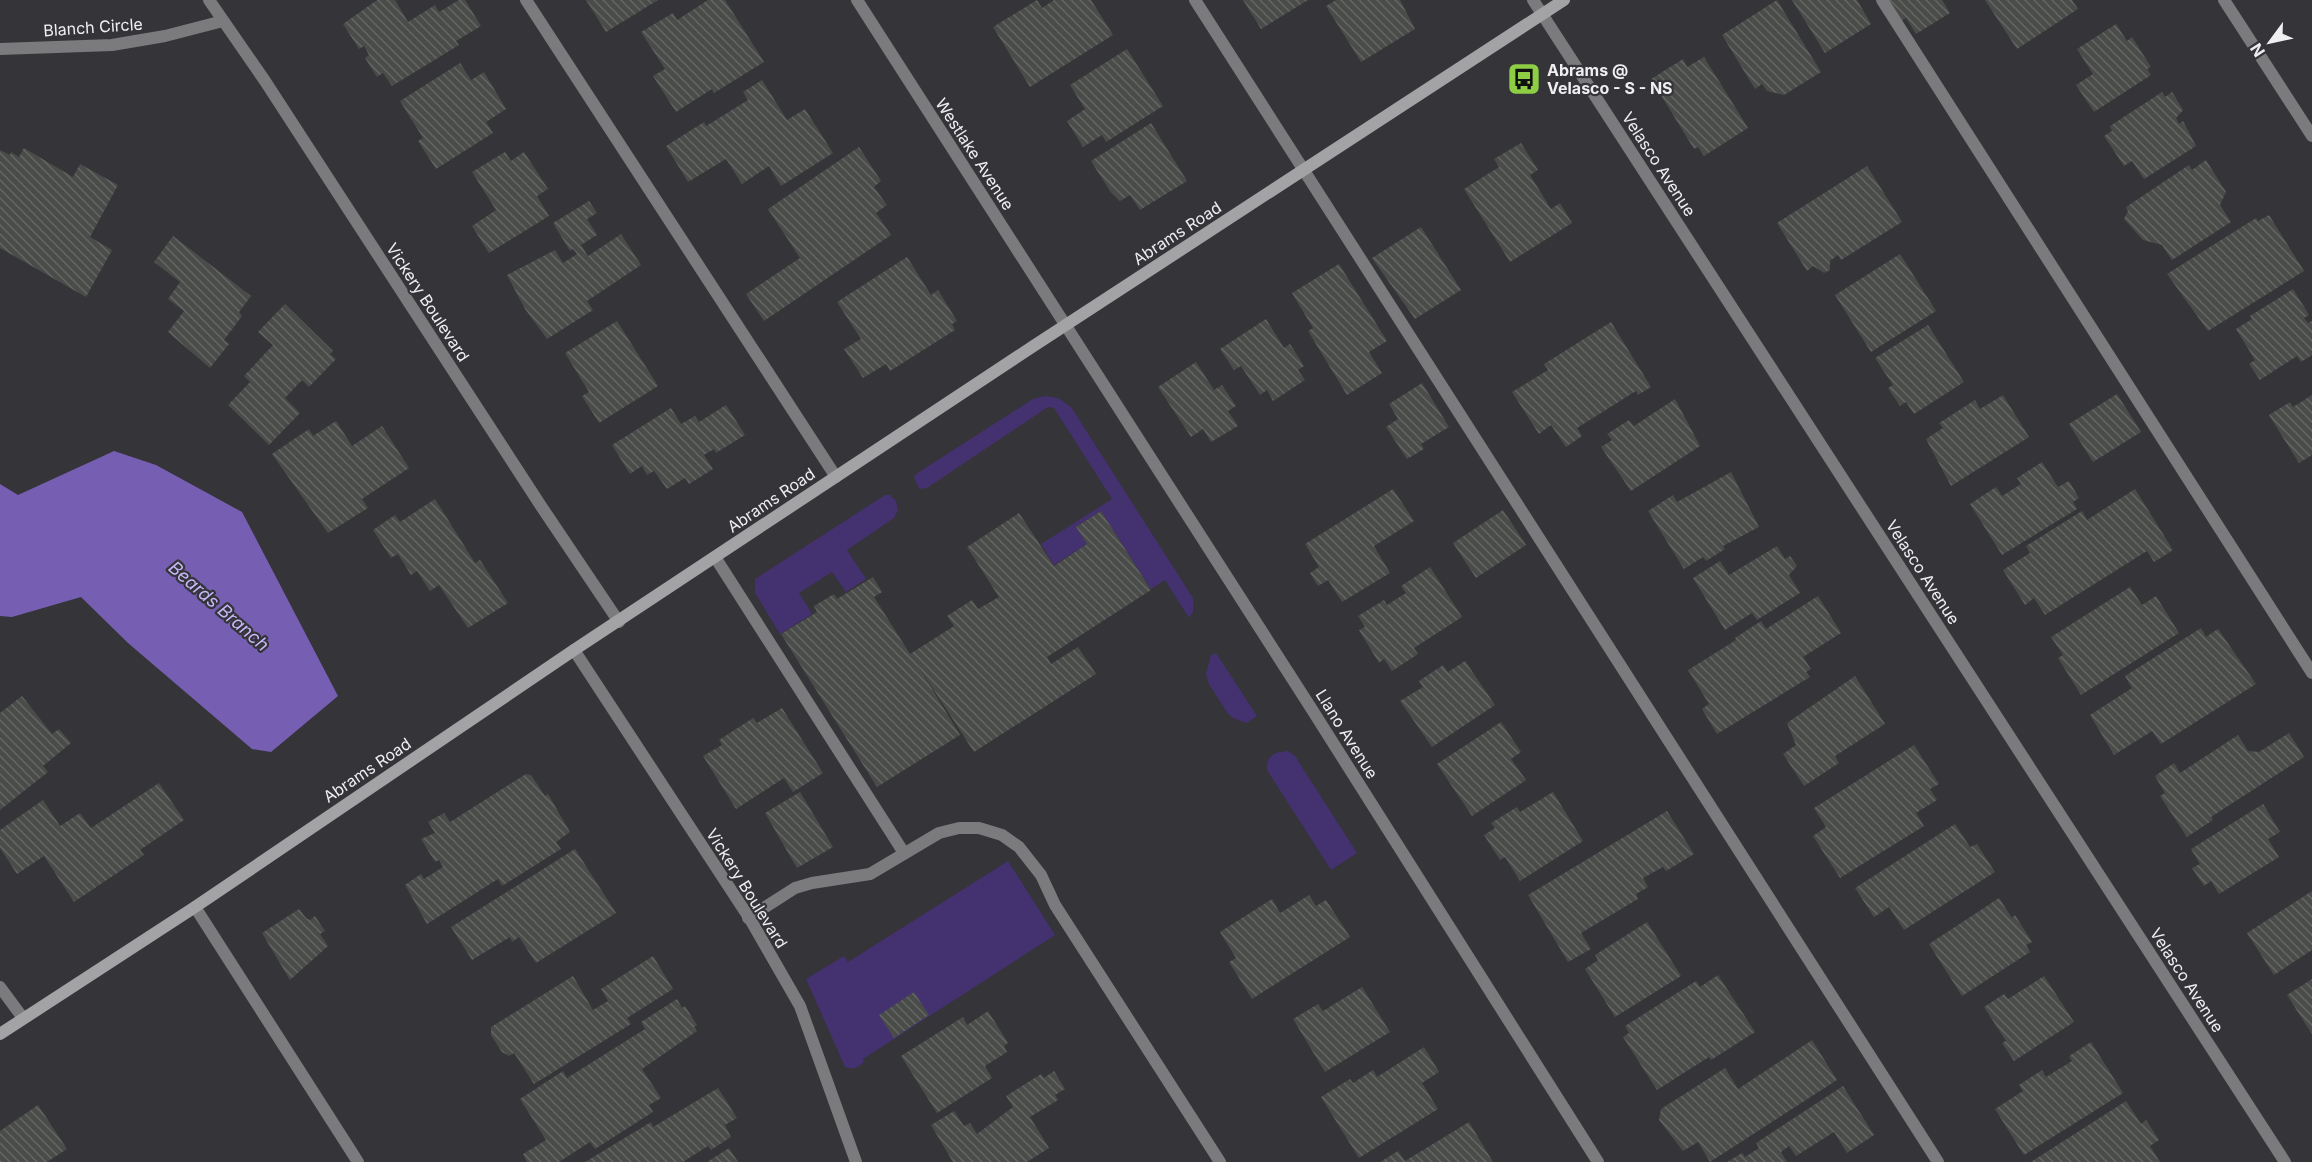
<svg xmlns="http://www.w3.org/2000/svg" width="2312" height="1162" font-family="Inter,sans-serif">
<style>
.green{fill:#44316f}
.water{fill:#765fb2}
.building{fill:url(#building-back-hatch)}
.lines{fill:none;stroke-linecap:round;stroke-linejoin:round}
.lane{stroke:#7b7b7d;stroke-width:12}
.street{stroke:#7b7b7d;stroke-width:12}
.secondary{stroke:#a3a2a5;stroke-width:12}
.labels{text-anchor:middle;dominant-baseline:central;stroke-width:4.5;stroke-linejoin:round;paint-order:stroke}
.street-label{font-size:16px;fill:#efeff1;stroke:#353438}
.poi-label{font-size:16px;font-weight:bold;fill:#efeff1;stroke:#353438;text-anchor:start}
.water-label{font-size:18px;font-style:italic;fill:#c7b7fa;stroke:#353438}
</style>
<defs>
<pattern id="building-back-hatch" width="6" height="6" patternUnits="userSpaceOnUse" patternTransform="scale(1.5)"><rect width="6" height="6" fill="#494c48"/><path d="M-1 5l2 2M0 0l6 6M5-1l2 2" fill="none" stroke="#646663"/></pattern>
</defs>
<rect width="100%" height="100%" fill="#353438"/>
<g class="green">
<path d="M1045,396L1058,398L1071,407L1193,598V612L1189,618L1165,580L1151,589L1101,511L1076,527L1087,544L1054,565L1041,544L1112,499L1054,408L1048,407L927,488L919,489L914,477L919,472L1033,399Z"/>
<path d="M885,495H890L896,501L898,510L894,518L847,550L866,579L846,592L832,572L799,593L812,614L780,634L755,593V579Z"/>
<path d="M1216,653L1257,716L1247,723L1233,718L1228,714L1209,684L1206,674L1211,655Z"/>
<path d="M1288,751L1295,756L1357,853L1331,870L1267,770C1266,755 1275,752 1288,751Z"/>
<path d="M1008,861L1055,935L863,1059L864,1062C858,1067 853,1071 845,1067L806,979L844,956L848,962Z"/>
</g>
<path class="water" d="M114,451L156,465L242,512L338,696L271,752L252,749L128,643L81,597L12,617L0,616V484L18,495Z"/>
<g class="building">
<path d="M377,0H395L408,22L435,5L439,12L459,0H465L481,26L456,41L459,45L392,86L383,73L377,77L365,58L369,55L364,46L359,49L343,24Z"/>
<path d="M586,0H658L606,32Z"/>
<path d="M708,0H725L764,62L714,93L712,89L676,112L653,76L665,69L641,32L673,13L677,20Z"/>
<path d="M1037,0L1042,8L1054,0H1091L1113,35L1030,87L993,27Z"/>
<path d="M1243,0H1308L1261,29Z"/>
<path d="M1336,0H1400L1415,29L1361,62L1326,6Z"/>
<path d="M1777,0L1821,72L1784,95L1767,91L1762,84L1755,89L1722,35Z"/>
<path d="M1792,0H1857L1871,24L1825,53Z"/>
<path d="M1883,0H1942L1950,13L1916,34L1906,18L1898,23Z"/>
<path d="M1985,0H2072L2078,9L2017,49Z"/>
<path d="M2116,24L2127,41L2132,37L2151,67L2147,69L2151,75L2094,112L2076,85L2093,74L2077,49Z"/>
<path d="M1127,49L1163,106L1106,142L1102,135L1083,147L1067,121L1085,109L1070,85Z"/>
<path d="M1704,57L1748,128L1704,156L1698,147L1694,149L1651,79L1683,59L1687,67Z"/>
<path d="M460,63L471,80L484,72L506,109L486,122L493,133L436,169L418,141L423,138L400,101Z"/>
<path d="M762,80L787,120L805,109L833,153L781,186L769,166L742,184L726,159L688,182L666,146L704,122L706,126L748,100L743,92Z"/>
<path d="M2162,92L2165,97L2172,92L2183,110L2176,118L2179,124L2183,121L2196,146L2144,179L2132,161L2124,166L2104,136L2112,131L2110,126Z"/>
<path d="M1151,123L1187,181L1140,210L1130,195L1120,201L1110,191L1091,161Z"/>
<path d="M1521,143L1538,170L1530,175L1551,209L1560,203L1572,223L1510,262L1464,189L1499,167L1494,159Z"/>
<path d="M859,147L881,181L874,187L887,205L876,213L891,235L764,321L746,294L800,258L768,209Z"/>
<path d="M24,148L73,177L80,164L118,185L90,237L112,250L86,297L0,248V150L10,155L11,152L19,157Z"/>
<path d="M505,152L511,161L524,152L548,189L537,196L549,216L489,253L472,226L496,210L472,172Z"/>
<path d="M2206,160L2226,192L2220,205L2231,222L2172,260L2162,245L2143,240L2124,219L2128,211L2126,207L2189,165L2192,170Z"/>
<path d="M1867,166L1902,222L1841,260L1838,255L1830,261V270L1824,273L1813,266L1807,271L1777,223Z"/>
<path d="M589,201L597,213L587,219L597,235L581,245L588,256L621,234L641,265L587,301L593,310L547,339L525,309L507,275L555,250L563,263L577,254L573,249L570,251L553,223Z"/>
<path d="M2269,215L2304,271L2208,331L2167,274L2256,218L2258,221Z"/>
<path d="M1421,227L1461,290L1415,319L1372,258Z"/>
<path d="M173,236L251,296L239,312L242,316L224,340L229,344L210,368L168,332L184,311L168,299L180,282L154,262Z"/>
<path d="M1900,254L1936,311L1871,352L1835,295Z"/>
<path d="M907,257L931,295L938,290L957,321L952,324L955,330L890,371L886,364L863,378L844,349L861,339L837,302Z"/>
<path d="M1339,264L1387,341L1369,352L1382,373L1347,395L1308,331L1313,328L1292,293Z"/>
<path d="M2293,289L2309,315L2304,318L2308,323L2312,321V355L2301,362L2297,356L2260,380L2249,364L2255,360L2236,329L2252,319L2250,316Z"/>
<path d="M285,304L333,351L330,354L336,359L309,387L302,380L285,398L300,413L269,445L228,405L250,382L244,376L273,345L258,332Z"/>
<path d="M1266,319L1284,348L1290,344L1304,366L1298,370L1305,380L1273,401L1267,390L1260,395L1241,366L1234,370L1220,349Z"/>
<path d="M617,321L658,386L599,423L582,396L589,392L565,353Z"/>
<path d="M1611,322L1651,387L1638,395L1636,391L1577,428L1582,436L1566,447L1551,425L1539,434L1512,392L1548,370L1544,364Z"/>
<path d="M1928,325L1964,382L1914,414L1906,402L1900,406L1888,388L1893,385L1875,358Z"/>
<path d="M1196,362L1214,390L1222,385L1236,406L1228,411L1238,426L1211,442L1203,429L1191,437L1158,387Z"/>
<path d="M1422,383L1449,427L1421,444L1424,449L1407,459L1386,427L1398,419L1389,404Z"/>
<path d="M2117,394L2141,432L2093,462L2069,424Z"/>
<path d="M2003,395L2029,437L1951,486L1926,439L1943,428L1939,423L1975,400L1980,409Z"/>
<path d="M2312,395V455L2299,463L2269,415L2290,402L2293,407Z"/>
<path d="M1675,399L1700,446L1631,491L1601,447L1612,440L1607,434L1629,420L1634,426Z"/>
<path d="M726,405L745,435L716,453L714,449L704,455L713,469L689,484L685,478L667,489L654,471L647,475L642,466L630,474L612,445L671,408L681,424L695,416L699,422Z"/>
<path d="M336,421L352,446L382,426L409,468L362,499L368,508L328,533L272,454L309,429L313,436Z"/>
<path d="M2042,462L2058,487L2069,481L2079,498L2073,502L2077,509L2002,555L1970,504L1996,487L2002,496L2021,484L2017,478Z"/>
<path d="M1731,472L1759,527L1723,546L1725,549L1706,561L1703,557L1684,569L1648,511L1673,495L1677,502Z"/>
<path d="M1393,489L1414,521L1374,546L1390,573L1342,602L1328,580L1318,586L1310,573L1319,567L1305,544Z"/>
<path d="M2135,489L2173,550L2154,562L2147,551L2045,615L2034,598L2025,605L2003,570L2030,553L2026,546L2082,511L2087,520Z"/>
<path d="M435,499L475,563L480,560L508,603L468,628L439,585L430,591L417,571L411,575L398,554L391,558L373,530L395,515L400,522Z"/>
<path d="M1503,510L1526,545L1476,578L1453,543Z"/>
<path d="M1101,511L1151,590L1047,657L1051,664L1078,647L1096,674L974,752L917,664L960,735L877,787L781,634L817,612L814,606L834,594L837,599L873,577L882,592L874,597L910,654L954,626L947,616L972,600L978,609L999,597L967,547L1019,513L1054,566L1087,544L1076,527Z"/>
<path d="M1777,546L1785,559L1790,556L1797,566L1789,575L1800,593L1757,620L1752,613L1725,630L1693,578L1720,561L1729,575Z"/>
<path d="M1430,567L1462,617L1414,648L1418,654L1392,671L1384,659L1379,663L1359,630L1365,627L1358,616L1384,600L1387,605L1406,593L1401,586Z"/>
<path d="M2130,587L2142,605L2156,596L2179,633L2081,695L2058,658L2063,655L2051,637Z"/>
<path d="M1818,596L1841,633L1803,657L1811,669L1806,672L1810,677L1717,734L1702,709L1709,704L1688,670L1736,640L1735,638L1761,621L1766,629Z"/>
<path d="M2201,628L2206,637L2218,629L2256,684L2161,744L2152,731L2114,755L2090,715L2132,688L2125,676Z"/>
<path d="M1465,661L1495,705L1432,747L1400,701L1423,687L1419,681L1443,665L1448,672Z"/>
<path d="M1855,676L1885,724L1835,756L1839,763L1804,786L1783,754L1796,745L1787,723Z"/>
<path d="M22,696L52,734L59,729L71,743L43,766L48,772L0,810V713Z"/>
<path d="M782,708L823,773L793,792L784,778L736,809L703,756L722,745L719,740L753,718L757,723Z"/>
<path d="M1501,722L1521,752L1511,759L1526,780L1472,816L1437,764Z"/>
<path d="M2289,733L2304,757L2211,817L2213,820L2187,837L2160,796L2165,793L2155,776L2174,763L2180,773L2238,735L2248,751L2259,752Z"/>
<path d="M1914,745L1939,784L1930,789L1937,800L1916,813L1924,826L1840,878L1813,836L1826,827L1814,808Z"/>
<path d="M526,774L531,775L545,796L548,794L570,832L556,842L561,849L502,886L498,879L427,924L405,885L421,874L424,879L443,867L439,860L435,862L421,839L435,833L428,822L444,813L450,822Z"/>
<path d="M159,783L184,820L140,850L144,855L74,902L44,856L17,874L0,848V830L43,800L60,826L80,813L91,828Z"/>
<path d="M800,792L833,847L797,868L765,813Z"/>
<path d="M1553,792L1583,841L1520,881L1505,857L1500,860L1484,835L1495,828L1491,823L1517,807L1520,812Z"/>
<path d="M2263,804L2280,832L2268,839L2279,857L2219,894L2211,881L2204,886L2192,868L2200,864L2191,849Z"/>
<path d="M1667,811L1694,854L1666,871L1663,867L1643,878L1648,887L1636,894L1638,899L1581,933L1591,949L1568,962L1528,895Z"/>
<path d="M1955,824L1970,847L1977,844L1995,872L1904,930L1889,907L1874,917L1855,888Z"/>
<path d="M575,849L616,913L536,963L519,937L512,942L510,937L472,960L451,927Z"/>
<path d="M2312,891V950L2274,975L2247,933Z"/>
<path d="M1309,895L1316,906L1326,900L1350,937L1252,999L1229,962L1236,958L1220,932L1272,899L1280,913Z"/>
<path d="M1999,898L2012,918L2015,915L2032,942L2026,945L2030,952L1962,996L1929,944Z"/>
<path d="M299,909L306,918L310,920L315,916L325,931L320,934L328,946L290,980L262,933Z"/>
<path d="M1647,922L1681,976L1615,1017L1585,969L1598,960L1595,955Z"/>
<path d="M653,956L673,989L627,1018L631,1024L534,1084L514,1053L509,1056L502,1052L491,1035V1027L573,976L593,1010L608,1001L601,989Z"/>
<path d="M1718,975L1755,1032L1711,1060L1709,1057L1657,1090L1623,1037L1629,1033L1625,1026L1696,981L1700,987Z"/>
<path d="M2044,976L2074,1022L2014,1061L2002,1043L2006,1041L1984,1007L2004,994L2008,999Z"/>
<path d="M2312,979V1034L2287,995Z"/>
<path d="M1362,987L1390,1032L1325,1072L1293,1019L1318,1004L1323,1011Z"/>
<path d="M914,992L929,1015L894,1038L879,1015Z"/>
<path d="M677,999L682,1008L685,1006L697,1025L694,1027L697,1031L642,1069L661,1098L649,1105L653,1112L595,1149L590,1142L559,1162H527L523,1154L546,1140L520,1099L563,1071L567,1078L645,1029L641,1022Z"/>
<path d="M988,1011L1008,1043L1004,1046L1007,1052L985,1066L992,1078L937,1113L901,1056L963,1017L967,1025Z"/>
<path d="M1812,1040L1837,1080L1710,1162L1698,1142L1683,1151L1659,1120L1661,1109L1725,1068L1738,1089Z"/>
<path d="M2091,1042L2123,1093L2024,1155L1995,1109L2023,1091L2019,1085L2042,1070L2046,1077L2072,1061L2069,1056Z"/>
<path d="M1424,1047L1439,1072L1422,1083L1438,1109L1359,1158L1321,1097L1350,1079L1353,1083L1373,1070L1377,1077Z"/>
<path d="M1054,1071L1065,1089L1055,1095L1058,1100L1030,1117L1049,1148L1027,1162H953L931,1125L954,1111L964,1126L970,1123L977,1134L1013,1107L1006,1096L1041,1074L1044,1078Z"/>
<path d="M1843,1086L1874,1135L1847,1153L1834,1132L1796,1156L1789,1146L1781,1152L1787,1162H1727L1742,1153L1745,1157L1759,1148L1756,1143Z"/>
<path d="M718,1088L737,1118L725,1125L731,1137L711,1150L708,1146L683,1162H585L651,1122L653,1127Z"/>
<path d="M2126,1101L2141,1124L2146,1120L2159,1140L2150,1146L2160,1162H2031Z"/>
<path d="M38,1105L67,1149L47,1162H0V1131Z"/>
<path d="M1469,1122L1493,1162H1380L1398,1151L1405,1161Z"/>
<path d="M729,1148L738,1162H707Z"/>
</g>
<g class="lines">
<g class="lane">
<path d="M526,0L836,477"/>
<path d="M1195,0L1938,1162"/>
<path d="M1882,0L2312,673"/>
<path d="M715,557L904,853"/>
<path d="M195,907L358,1162"/>
<path d="M748,918L795,888L812,883L870,874L939,833L959,828H979L1002,835L1019,847L1041,875L1055,905L1220,1162"/>
</g>
<g class="street">
<path d="M209,0L265,81L541,506L619,622"/>
<path d="M857,0L1311,708L1598,1162"/>
<path d="M1533,0L2285,1162"/>
<path d="M2224,0L2312,136"/>
<path d="M0,49L112,45L165,36L223,21"/>
<path d="M574,650L750,919L800,1006L856,1162"/>
<path d="M0,987L23,1018"/>
</g>
<path class="secondary" d="M0,1034L195,907L574,650L1032,347L1564,0"/>
</g>
<defs>
<g id="bus-square" transform="scale(1.725)"><rect x="-9" y="-9" width="18" height="18" rx="4" fill="#8dce44" stroke="#353438"/><path d="M-5-6H5V4H4V6H2V4H-2V6H-4V4H-5ZM-3.5-4V0h7V-4ZM-3.5 1.2v1.5H-2V1.2ZM2 1.2v1.5H3.5V1.2Z" fill="#111"/></g>
</defs>
<g fill-rule="evenodd">
<use href="#bus-square" x="1524" y="79"/>
</g>
<g class="labels">
<g class="street-label">
<text transform="translate(93 27) rotate(-4)">Blanch Circle</text>
<text transform="translate(975 154) rotate(57)">Westlake Avenue</text>
<text transform="translate(1659 164) rotate(57)">Velasco Avenue</text>
<text transform="translate(1177 233) rotate(-33)">Abrams Road</text>
<text transform="translate(428 302) rotate(57)">Vickery Boulevard</text>
<text transform="translate(771 500) rotate(-34)">Abrams Road</text>
<text transform="translate(1923 572) rotate(57)">Velasco Avenue</text>
<text transform="translate(1347 734) rotate(58)">Llano Avenue</text>
<text transform="translate(367 770) rotate(-34)">Abrams Road</text>
<text transform="translate(747 888) rotate(58)">Vickery Boulevard</text>
<text transform="translate(2187 980) rotate(57)">Velasco Avenue</text>
</g>
<g class="poi-label">
<text x="1547" y="70">Abrams @<tspan x="1547" dy="18">Velasco - S - NS</tspan></text>
</g>
<g class="water-label">
<text transform="translate(219 606) rotate(41)">Beards Branch</text>
</g>
</g>
<g transform="translate(2270 42) rotate(237)" stroke="#353438" stroke-width="4.5" paint-order="stroke">
<path d="M0-4.5L10 22L0 15L-10 22Z" fill="#efeff1"/>
<text y="-9" font-size="16" font-weight="bold" text-anchor="middle" fill="#efeff1">N</text>
</g>
</svg>
